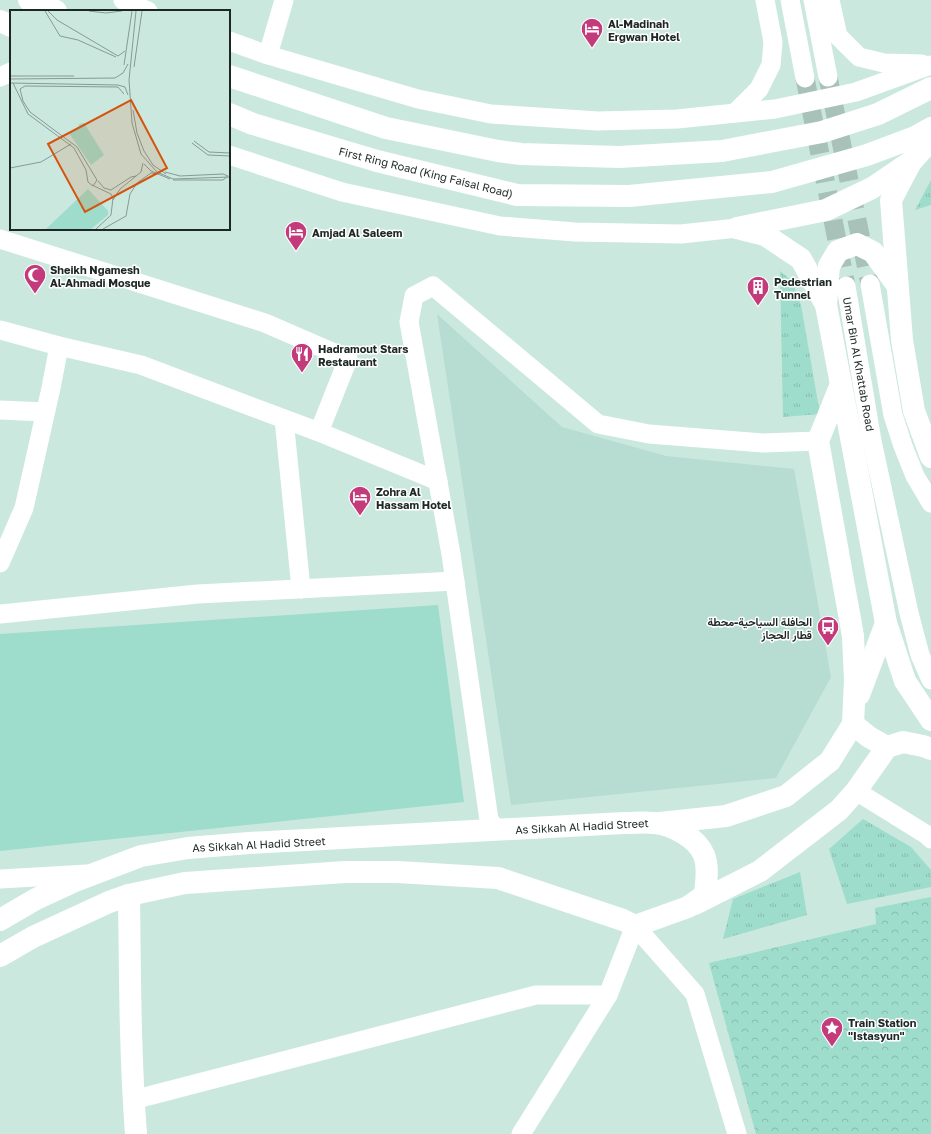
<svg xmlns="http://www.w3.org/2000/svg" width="931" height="1134" font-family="'Golos Text',Vazirmatn,sans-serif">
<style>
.built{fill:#b7dcd1}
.grass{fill:url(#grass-tufts)}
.park{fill:url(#park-crowns)}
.pitch{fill:#9edccb}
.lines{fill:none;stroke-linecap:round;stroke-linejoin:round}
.minor-tunnel{stroke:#a8c2ba;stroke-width:19;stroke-dasharray:19 10;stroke-linecap:butt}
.minor{stroke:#fff;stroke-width:19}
.major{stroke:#fff;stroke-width:22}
.highway{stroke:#fff;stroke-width:22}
.labels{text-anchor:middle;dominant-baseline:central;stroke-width:3;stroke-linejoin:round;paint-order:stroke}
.poi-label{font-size:11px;font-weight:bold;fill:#1d2825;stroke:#fff;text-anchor:start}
.street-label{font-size:11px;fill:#1d2825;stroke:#fff}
.inset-road{fill:none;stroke:#859b95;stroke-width:1}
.view{fill:#d4540e;fill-opacity:0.15;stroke:#d4540e;stroke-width:2}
.inset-edge{fill:none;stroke:#1d2825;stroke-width:2}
</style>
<defs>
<pattern id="grass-tufts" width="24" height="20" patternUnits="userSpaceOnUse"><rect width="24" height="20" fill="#9edccb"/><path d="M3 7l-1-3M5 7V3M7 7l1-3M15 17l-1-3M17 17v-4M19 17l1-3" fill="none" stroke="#88bdae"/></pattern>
<pattern id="park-crowns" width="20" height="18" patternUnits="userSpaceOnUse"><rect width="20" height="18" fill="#9edccb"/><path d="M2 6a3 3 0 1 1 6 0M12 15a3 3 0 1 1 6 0" fill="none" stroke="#88bdae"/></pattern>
</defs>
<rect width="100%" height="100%" fill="#cbe8df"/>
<path class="built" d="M437,314L562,427L666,456L794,469L831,677L776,778L511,805Z"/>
<g class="grass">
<path d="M931,180V205L915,210Z"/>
<path d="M780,271L792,281L801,305L820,414L783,417Z"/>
<path d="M863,819L911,847L931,870V887L847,904L829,849Z"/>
<path d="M800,872L807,915L723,939L733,899Z"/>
</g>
<path class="park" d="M931,897V1134H756L709,963L876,924L875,908Z"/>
<path class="pitch" d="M438,605L464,802L0,851V634Z"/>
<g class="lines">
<g class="minor-tunnel">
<path d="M828,77L870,284"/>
<path d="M805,78L846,286"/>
</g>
<g class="minor">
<path d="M123,0L148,11"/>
<path d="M790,0L805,78"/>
<path d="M813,0L828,77"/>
<path d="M830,0L838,36L859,57L884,63L922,64"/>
<path d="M229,41L268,55L418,99L491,114L598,121L677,119L775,109L856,92L931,65"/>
<path d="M268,55L284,0"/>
<path d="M0,77L11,72"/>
<path d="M735,113L759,89L771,65L773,42L765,0"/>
<path d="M229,155L342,192L500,226L575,232L681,234L737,228"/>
<path d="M0,239L265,323L348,359L319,432"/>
<path d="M870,284L893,415L903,446L915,476L931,503"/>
<path d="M846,286L872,441L909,613L920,655L931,680"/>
<path d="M0,330L59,346L141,365L319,432L438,481"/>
<path d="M0,410L45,412"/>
<path d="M284,419L301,589"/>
<path d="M0,563L24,508L51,388L59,346"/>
<path d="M0,614L198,594L455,581"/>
<path d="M856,791L927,835L931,839"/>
<path d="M497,830L489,820L451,554L409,322L414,296L433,286L598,424L649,434L763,443L818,441"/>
<path d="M0,879L87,874"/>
<path d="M133,1100L536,995H608"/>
<path d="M521,1134L608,995L635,926L695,994L737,1134"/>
</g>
<g class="major">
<path d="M931,140L911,162L891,200L902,340L914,411L931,457"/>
<path d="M737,228L826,210L872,188L909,163"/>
<path d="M741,229L765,235L801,259L826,305"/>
<path d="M897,285L873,252L857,244L838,251L829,266L826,305L886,623L905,681L931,720"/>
<path d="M859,695L886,623"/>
<path d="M853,724L869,737L887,747"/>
<path d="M660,823L726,816L786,796L830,761L853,724L855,680L853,636L818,441L841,384"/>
<path d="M129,895C130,975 130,1055 136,1134"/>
<path d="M695,904L760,871L839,810L856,791L887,747L903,742L923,746L931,749"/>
<path d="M0,920L36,899L75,881L141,856L188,848L249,843L624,823C634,823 645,822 655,823C673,825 697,838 704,855C709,867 706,882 705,895L688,907L635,926L623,920L498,878L398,872H345L185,883L129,895L109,902L33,937L0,956"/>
</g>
<g class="highway">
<path d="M29,0L56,11"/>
<path d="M0,21L11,26"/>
<path d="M229,76L386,128L498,151L521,154L619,157L722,151L822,132L878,114L931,88"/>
<path d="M229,114L253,124L377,161L517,195L629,196L772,182L867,155L915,137L931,128"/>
</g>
</g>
<defs>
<g id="hotel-pin" transform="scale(1.15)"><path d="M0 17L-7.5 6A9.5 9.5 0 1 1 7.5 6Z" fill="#c33b7a" stroke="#fff"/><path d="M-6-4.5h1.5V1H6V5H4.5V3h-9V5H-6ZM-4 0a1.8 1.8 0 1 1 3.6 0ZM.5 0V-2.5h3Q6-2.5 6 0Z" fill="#fff"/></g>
<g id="mosque-pin" transform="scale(1.15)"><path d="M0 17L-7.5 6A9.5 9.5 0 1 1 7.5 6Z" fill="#c33b7a" stroke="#fff"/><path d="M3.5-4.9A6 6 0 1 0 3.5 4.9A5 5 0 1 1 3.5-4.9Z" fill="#fff"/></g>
<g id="building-pin" transform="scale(1.15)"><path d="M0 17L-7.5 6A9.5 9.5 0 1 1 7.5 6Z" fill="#c33b7a" stroke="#fff"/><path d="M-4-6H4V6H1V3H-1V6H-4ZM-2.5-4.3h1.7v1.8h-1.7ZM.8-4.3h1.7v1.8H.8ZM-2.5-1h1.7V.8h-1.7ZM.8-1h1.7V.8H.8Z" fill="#fff"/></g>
<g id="restaurant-pin" transform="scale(1.15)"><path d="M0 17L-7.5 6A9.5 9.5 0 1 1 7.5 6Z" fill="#c33b7a" stroke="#fff"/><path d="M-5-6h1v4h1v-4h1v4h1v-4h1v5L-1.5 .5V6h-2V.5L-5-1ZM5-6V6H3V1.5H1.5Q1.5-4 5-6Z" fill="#fff"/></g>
<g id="bus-pin" transform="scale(1.15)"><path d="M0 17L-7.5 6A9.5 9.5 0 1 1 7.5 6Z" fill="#c33b7a" stroke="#fff"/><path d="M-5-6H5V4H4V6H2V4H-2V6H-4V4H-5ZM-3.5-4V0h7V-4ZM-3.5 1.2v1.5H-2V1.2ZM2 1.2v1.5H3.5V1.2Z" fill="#fff"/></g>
<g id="sight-pin" transform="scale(1.15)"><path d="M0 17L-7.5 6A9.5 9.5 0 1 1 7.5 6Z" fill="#c33b7a" stroke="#fff"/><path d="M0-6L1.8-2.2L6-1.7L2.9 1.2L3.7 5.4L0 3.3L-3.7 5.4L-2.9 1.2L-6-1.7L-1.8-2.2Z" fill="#fff"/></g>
</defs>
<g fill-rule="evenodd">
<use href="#hotel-pin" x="592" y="29"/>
<use href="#hotel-pin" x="296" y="232"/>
<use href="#mosque-pin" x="35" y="275"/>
<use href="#building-pin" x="758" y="287"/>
<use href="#restaurant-pin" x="302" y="354"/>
<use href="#hotel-pin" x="360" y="497"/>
<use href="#bus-pin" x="828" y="627"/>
<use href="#sight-pin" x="832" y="1028"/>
</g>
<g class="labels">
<g class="poi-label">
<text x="608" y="23">Al-Madinah<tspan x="608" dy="13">Ergwan Hotel</tspan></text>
<text x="312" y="232">Amjad Al Saleem</text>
<text x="50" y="269">Sheikh Ngamesh<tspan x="50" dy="13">Al-Ahmadi Mosque</tspan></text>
<text x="774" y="281">Pedestrian<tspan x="774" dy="13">Tunnel</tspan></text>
<text x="318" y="348">Hadramout Stars<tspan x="318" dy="13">Restaurant</tspan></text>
<text x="376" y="491">Zohra Al<tspan x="376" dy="13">Hassam Hotel</tspan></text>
<text x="812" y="621" text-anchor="end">الحافلة السياحية-محطة<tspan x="812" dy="13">قطار الحجاز</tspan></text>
<text x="848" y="1022">Train Station<tspan x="848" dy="13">"Istasyun"</tspan></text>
</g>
<g class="street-label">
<text transform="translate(426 172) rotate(14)">First Ring Road (King Faisal Road)</text>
<text transform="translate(859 364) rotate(80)">Umar Bin Al Khattab Road</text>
<text transform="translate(582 826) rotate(-3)">As Sikkah Al Hadid Street</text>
<text transform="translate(259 844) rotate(-3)">As Sikkah Al Hadid Street</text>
</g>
</g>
<g transform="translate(10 10)">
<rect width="220" height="220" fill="#cbe8df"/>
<path d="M78,179L98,201V205L81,219H36Z" fill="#9edccb"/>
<path d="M74,113L94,145L81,155L59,123L68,118L69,114Z" fill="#9edccb"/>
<path class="inset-road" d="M35,1L50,26L68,30L106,47M38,1L47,10L108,46L115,41M79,1L96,3L112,1M126,1L119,70L122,113L131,144L147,162L163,169L220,167M114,55L122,1M124,57L132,1M0,66H64M0,69L105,68L113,63L118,54M0,73L108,75L115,77L118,85M3,73L18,104L64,138L76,160L78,172L83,176L87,170L67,137L20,102L13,91L10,79L15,76L108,77L114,84M123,100L127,123L134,141L143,155L156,164M184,131L199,142L220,143M182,133L198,145L220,146M134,154L141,161L160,169M0,158L31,152L61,134M155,162L170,166L213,164L218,166L213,170H163M88,171L94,178L101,180L121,167L126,166M82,175L101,184L103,188L101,205L86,219M103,190L110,179L131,162L133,153M93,219L116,206L120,184L127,173L141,163L148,164"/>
<path class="view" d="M121,90L157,158L75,202L38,134Z"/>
<rect width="220" height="220" class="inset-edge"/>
</g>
</svg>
